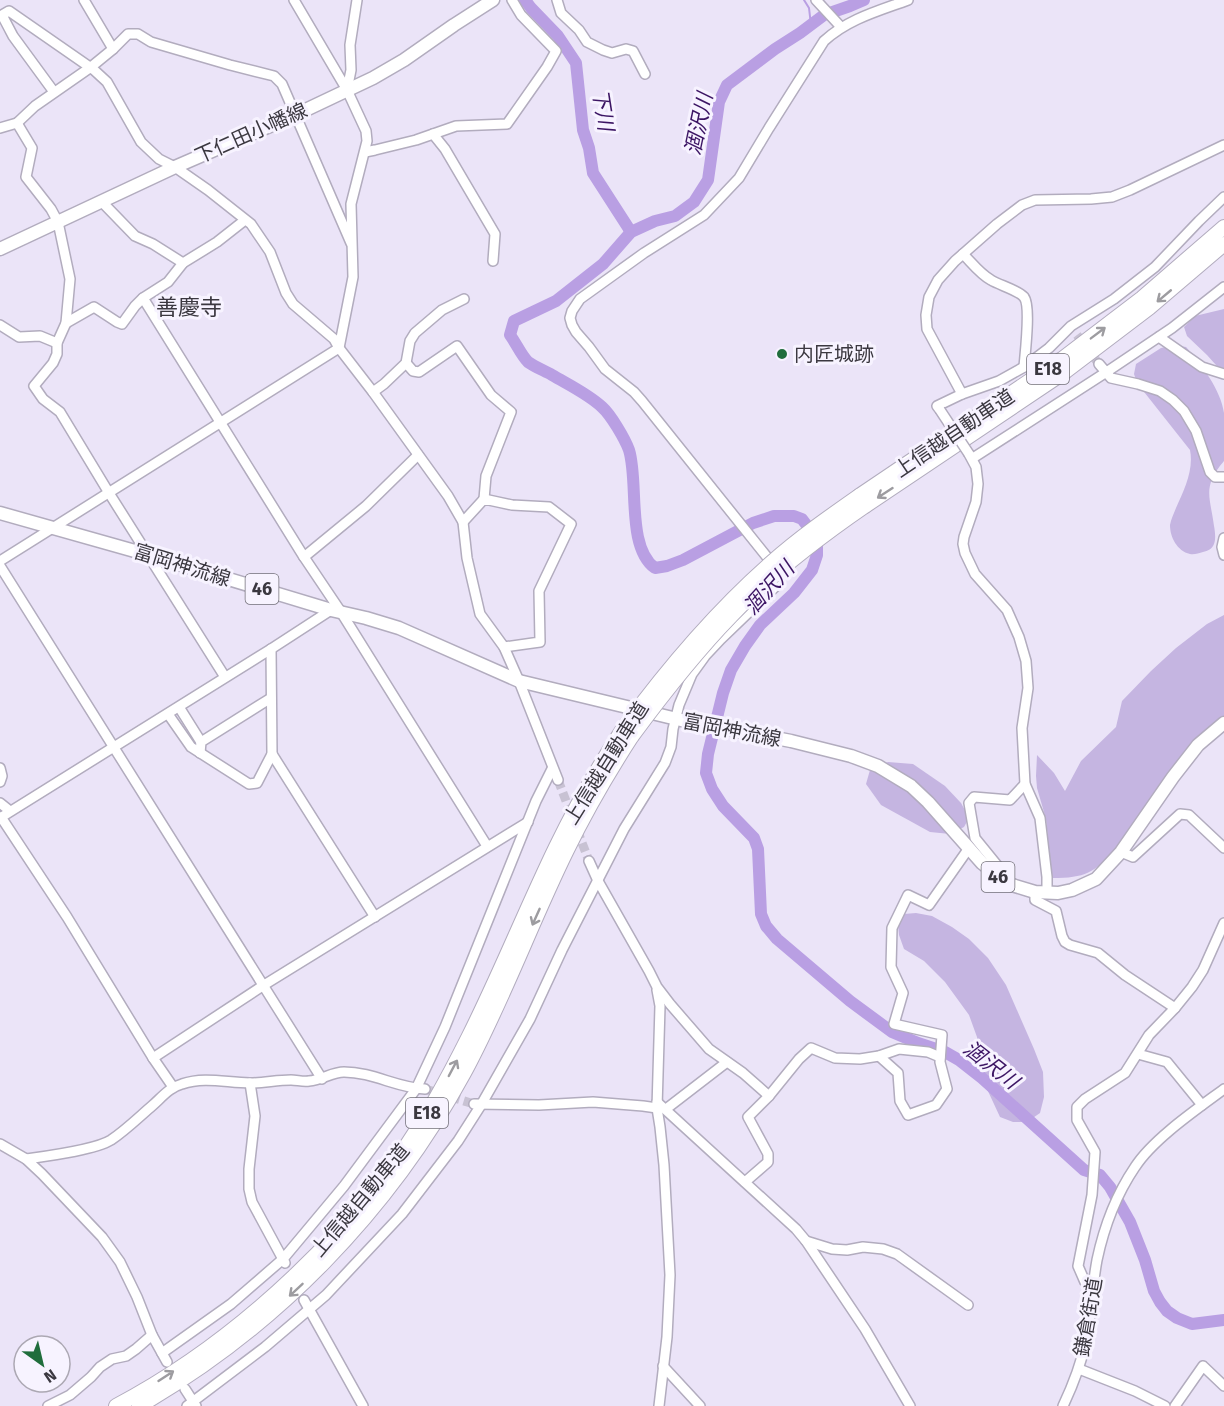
<svg xmlns="http://www.w3.org/2000/svg" width="1224" height="1406" font-family="'Fira Sans','Noto Sans JP',sans-serif">
<style>
.green{fill:#c5b5e1}
.lines{fill:none;stroke-linecap:round;stroke-linejoin:round}
.stream{stroke:#b99fe3;stroke-width:2}
.river{stroke:#b99fe3;stroke-width:12}
.minor-tunnel{stroke:#c8c2d3;stroke-width:9;stroke-dasharray:9 4.5;stroke-linecap:butt}
.minor-casing{stroke:#b2acbe;stroke-width:12}
.major-casing{stroke:#b2acbe;stroke-width:15}
.highway-casing{stroke:#b2acbe;stroke-width:16}
.minor{stroke:#fff;stroke-width:9}
.major{stroke:#fff;stroke-width:12}
.highway{stroke:#fff;stroke-width:14}
.minor-bridge-casing{stroke:#b2acbe;stroke-width:12;stroke-linecap:butt}
.highway-bridge-casing{stroke:#b2acbe;stroke-width:16;stroke-linecap:butt}
.minor-bridge{stroke:#fff;stroke-width:9}
.highway-bridge{stroke:#fff;stroke-width:14}
.oneway{stroke:#9d9ca0}
.poi-dot{fill:#206d3c;stroke:#f7f3ff;stroke-width:2}
.labels{text-anchor:middle;dominant-baseline:central;stroke-width:6;stroke-linejoin:round;paint-order:stroke}
.shield{fill:#f7f3ff;stroke:#737079;stroke-width:1.5}
.shield-label{font-size:18px;font-weight:bold;fill:#3b3840}
.street-label{font-size:20px;fill:#3b3840;stroke:#f7f3ff}
.poi-label{font-size:20px;fill:#3b3840;stroke:#f7f3ff;text-anchor:start}
.water-label{font-size:21px;font-style:italic;fill:#3c1564;stroke:#f7f3ff}
.quarter-label{font-size:22px;fill:#3b3840;stroke:#f7f3ff}
</style>
<rect width="100%" height="100%" fill="#ebe4f8"/>
<g class="green">
<path d="M1224,309V374L1207,355L1187,336L1184,327L1195,316Z"/>
<path d="M1174,345L1186,347C1201,364 1221,390 1224,413C1224,428 1224,445 1224,461C1202,487 1210,496 1214,526C1215,531 1216,539 1214,544C1212,549 1208,551 1203,552C1199,553 1194,555 1190,554C1177,551 1170,537 1170,525C1171,519 1174,513 1176,508C1184,490 1194,470 1190,450L1137,383L1134,374L1136,364L1161,348Z"/>
<path d="M1224,615V722L1117,849C1093,873 1086,878 1052,878L1046,819L1037,788L1036,776L1037,755L1054,773L1065,791L1081,761L1116,727L1122,701L1151,671L1176,648L1207,624Z"/>
<path d="M888,762L913,764L945,786L961,803L969,818L964,827L950,834L930,832L881,805L866,784L870,770Z"/>
<path d="M916,913L932,916L952,927L969,939L988,958L1006,985L1034,1049L1043,1072L1044,1097L1040,1113L1027,1122H1013L1000,1117L987,1089L977,1037L969,1015L945,982L924,961L904,949L899,935L898,925L904,914Z"/>
</g>
<g class="lines">
<path class="stream" d="M804,0L809,8L811,25"/>
<g class="river">
<path d="M525,0L531,8L558,36L576,63L583,130L589,148L593,173L631,232"/>
<path d="M864,0L850,6L824,15L800,33L775,49L727,85L719,102L708,180L694,202L675,216L655,221L631,232L603,264L556,301L514,321L510,335C516,343 521,355 528,362C535,367 545,371 552,375C569,385 588,394 602,407C611,415 625,439 629,450C639,482 626,547 655,568L667,566L683,560L753,523L774,516H794L802,519L817,539V555L812,570L794,593L760,625L745,646L731,670L723,693L708,754L706,773L712,789L723,806L754,838L758,849L761,914L766,926L777,939L850,1001L892,1032L918,1043L945,1052L959,1060L982,1078L1084,1170L1100,1175L1110,1187L1130,1222L1145,1260L1154,1291L1160,1302L1167,1311L1177,1318L1192,1324L1224,1320"/>
</g>
<g class="minor-tunnel">
<path d="M1077,335L1099,364"/>
<path d="M558,780L589,861"/>
<path d="M425,1089L474,1104"/>
</g>
<g class="minor-casing">
<g id="minor">
<path d="M84,0L113,49"/>
<path d="M557,0L561,13L579,30L587,42L603,50L612,53L626,49L633,51L645,74"/>
<path d="M816,0L841,27"/>
<path d="M347,90L351,70L350,45L357,0"/>
<path d="M54,92L13,36L2,15L9,11L94,70L107,82L141,142L159,159L175,167L208,190L251,224L270,252L286,293L293,304L334,339L339,348L373,392L448,496L463,522L467,558L480,614L504,647L519,681L558,780"/>
<path d="M17,123L32,148L26,177L51,209L58,222L70,279L66,323L57,343V354L53,363L34,386L43,399L60,412L109,493L225,677"/>
<path d="M0,128L17,123L35,106L91,67L113,49L128,34H138L151,42L230,65L274,76L282,84L351,243"/>
<path d="M433,134L445,149L495,234L493,261"/>
<path d="M365,152L375,150L416,140L456,126L507,124L547,67L556,51L521,15L512,0"/>
<path d="M102,202L135,236L153,244L183,263"/>
<path d="M963,254C972,263 980,274 991,280C999,285 1018,290 1024,297C1031,306 1025,354 1024,367"/>
<path d="M143,298L304,557L341,612L487,846"/>
<path d="M66,323L94,307L117,322L122,324L135,306L143,298L168,282L183,263L217,242L245,220"/>
<path d="M0,325L19,337L40,336L57,343"/>
<path d="M1159,337L1202,367L1224,374"/>
<path d="M406,363L413,371L419,372L457,346L491,395L511,412L486,476L484,499"/>
<path d="M1099,364L1111,378L1138,384L1160,391L1173,400L1184,411L1196,431L1210,472L1215,477H1224"/>
<path d="M373,392L384,384L406,363L410,341L415,333L442,310L464,299"/>
<path d="M962,394L927,329L926,315L929,297L938,280L955,261L997,224L1022,205L1035,200L1091,199L1112,197L1130,190L1224,145"/>
<path d="M940,410L937,406L962,394L999,381L1024,367L1049,348L1071,326L1114,299L1155,267L1199,221L1224,197"/>
<path d="M969,454L976,467L978,484L976,502L964,537L963,544L965,553L975,574L1007,610L1019,637L1026,661L1028,688L1022,728L1025,784L1040,818L1047,877V892"/>
<path d="M973,458L1105,373L1172,328L1224,287"/>
<path d="M463,522L484,499L512,505L549,507L571,524L539,591L540,642L504,647"/>
<path d="M1224,538L1222,547L1224,555"/>
<path d="M304,557L366,506L418,455"/>
<path d="M0,561L339,348L353,277L351,204L367,141L366,131L347,90L294,0"/>
<path d="M0,566L322,1079"/>
<path d="M179,707L201,742"/>
<path d="M168,714L191,747L249,784L257,783L272,754L271,649"/>
<path d="M200,753L201,742L271,698"/>
<path d="M272,754L375,917"/>
<path d="M0,768L2,776L0,782"/>
<path d="M0,803L10,811"/>
<path d="M1,817L67,917L153,1058L173,1087"/>
<path d="M0,818L271,649L331,610"/>
<path d="M1121,852L1133,857L1180,814L1189,815L1224,848"/>
<path d="M589,861L598,881L649,971L657,987L670,1004L709,1049L743,1073L769,1096L799,1059L811,1048L835,1058L860,1059L879,1056L899,1049L928,1052L940,1057"/>
<path d="M998,876L1001,870L975,838L969,803L974,797L1010,800L1025,784"/>
<path d="M1035,892V900L1056,911L1062,936L1065,942L1070,945L1098,953L1125,975L1175,1008"/>
<path d="M657,990L660,1006L657,1108L660,1127L664,1165L670,1275L667,1337L659,1406"/>
<path d="M1138,1054L1167,1062L1202,1105"/>
<path d="M879,1056L898,1073L900,1101L908,1115L936,1105L947,1089L940,1062L942,1035L894,1024L903,993L891,967L892,928L908,895L929,905L969,848"/>
<path d="M153,1058L264,985L528,822"/>
<path d="M250,1083L255,1116L249,1169V1189L252,1202L285,1263"/>
<path d="M657,1102L796,1229L806,1241L865,1329L910,1406"/>
<path d="M474,1104L539,1105L593,1102L643,1106L657,1108"/>
<path d="M666,1109L727,1062"/>
<path d="M0,1144L26,1159L42,1174L102,1237L120,1262L137,1297L152,1335L167,1362"/>
<path d="M26,1159C47,1156 95,1150 111,1140C126,1130 139,1117 153,1105C162,1097 170,1087 182,1084C205,1076 227,1083 250,1083C264,1083 277,1080 291,1080C297,1080 303,1082 309,1081C322,1080 332,1072 344,1072C373,1072 397,1088 425,1089"/>
<path d="M745,1182L768,1162V1154L748,1117L769,1096"/>
<path d="M806,1241L832,1249L847,1250L863,1247L883,1249L897,1254L968,1305"/>
<path d="M1093,1288L1085,1282L1078,1266L1092,1195L1095,1152L1077,1120V1107L1085,1099L1125,1073L1149,1035L1175,1008L1192,987L1203,970L1224,923"/>
<path d="M304,1300L363,1406"/>
<path d="M162,1353L231,1304L283,1259L344,1186L416,1089L445,1027L536,801L552,769"/>
<path d="M663,1366L700,1406"/>
<path d="M1079,1369L1135,1391L1165,1406"/>
<path d="M185,1389L196,1406"/>
<path d="M48,1406L70,1395L91,1377L100,1367L112,1359L126,1356L136,1349L152,1335"/>
<path d="M187,1406L265,1347L326,1295L402,1214L458,1141L481,1105L530,1019L562,950L624,829L665,763L671,747L673,729L679,705L692,674L705,656L721,639L775,587L780,579L779,572L642,401L634,392L605,369L589,347L576,332L572,325L570,318L572,311L580,299L644,253L704,215L739,178L769,128L824,41C848,19 878,11 908,0"/>
<path d="M1063,1406C1073,1385 1081,1364 1086,1341C1091,1314 1092,1287 1097,1260C1104,1227 1116,1195 1135,1167C1153,1139 1197,1109 1224,1089"/>
<path d="M1175,1406L1203,1366L1224,1386"/>
</g>
</g>
<g class="major-casing">
<g id="major">
<path d="M0,249L175,167L295,115L373,78L404,60L454,25L493,0"/>
<path d="M0,513L149,555L331,610L366,618L399,628L519,681L681,720L791,741L851,756L878,766L911,786L928,802L982,863L998,876L1012,885L1035,892L1058,893L1072,890L1096,879L1121,852L1173,777L1198,745L1224,723"/>
</g>
</g>
<g class="highway-casing">
<g id="highway">
<path d="M859,496L1062,359L1142,298L1224,227"/>
<path d="M865,506L1066,371L1149,308L1224,244"/>
<path d="M116,1406C241,1340 365,1223 435,1100C447,1079 458,1058 469,1036C500,974 526,909 556,847C576,806 598,767 623,729"/>
<path d="M139,1406C275,1328 389,1211 464,1073C503,1001 531,923 567,850C586,811 608,773 632,736"/>
</g>
</g>
<use href="#minor" class="minor"/>
<use href="#major" class="major"/>
<use href="#highway" class="highway"/>
<g class="minor-bridge-casing">
<path id="minor-bridge" d="M940,410L969,454"/>
</g>
<g class="highway-bridge-casing">
<g id="highway-bridge">
<path d="M623,729C667,669 715,612 772,562C799,538 829,517 859,496"/>
<path d="M632,736C663,694 695,653 731,616C771,574 817,539 865,506"/>
</g>
</g>
<use href="#minor-bridge" class="minor-bridge"/>
<use href="#highway-bridge" class="highway-bridge"/>
</g>
<defs><path id="oneway-shaft" d="M-6 0H5M1.5-3L5.5 0L1.5 3" fill="none" stroke-width="1.6" stroke-linecap="round" stroke-linejoin="round" transform="scale(1.5)"/></defs>
<g class="oneway">
<use href="#oneway-shaft" transform="translate(1164 296) rotate(140)"/>
<use href="#oneway-shaft" transform="translate(1098 333) rotate(-37)"/>
<use href="#oneway-shaft" transform="translate(885 493) rotate(147)"/>
<use href="#oneway-shaft" transform="translate(536 917) rotate(114)"/>
<use href="#oneway-shaft" transform="translate(453 1068) rotate(-62)"/>
<use href="#oneway-shaft" transform="translate(296 1290) rotate(137)"/>
<use href="#oneway-shaft" transform="translate(166 1376) rotate(-33)"/>
</g>
<circle class="poi-dot" cx="782" cy="354" r="6"/>
<g class="labels">
<g class="shield">
<rect x="1027" y="354" width="42" height="30" rx="4.5"/>
<rect x="245.5" y="574" width="33" height="30" rx="4.5"/>
<rect x="981.5" y="862" width="33" height="30" rx="4.5"/>
<rect x="406" y="1098" width="42" height="30" rx="4.5"/>
</g>
<g class="shield-label">
<text x="1048" y="369">E18</text>
<text x="262" y="589">46</text>
<text x="998" y="877">46</text>
<text x="427" y="1113">E18</text>
</g>
<g class="street-label">
<text transform="translate(251 133) rotate(-24)">下仁田小幡線</text>
<text transform="translate(954 433) rotate(-34)">上信越自動車道</text>
<text transform="translate(182 565) rotate(17)">富岡神流線</text>
<text transform="translate(732 730) rotate(11)">富岡神流線</text>
<text transform="translate(606 763) rotate(-58)">上信越自動車道</text>
<text transform="translate(360 1200) rotate(-50)">上信越自動車道</text>
<text transform="translate(1088 1317) rotate(-80)">鎌倉街道</text>
</g>
<g class="poi-label">
<text x="794" y="354">内匠城跡</text>
</g>
<g class="water-label">
<text transform="translate(603 110) rotate(81)">下川</text>
<text transform="translate(699 124) rotate(-78)">涸沢川</text>
<text transform="translate(769 588) rotate(-48)">涸沢川</text>
<text transform="translate(991 1065) rotate(38)">涸沢川</text>
</g>
<g class="quarter-label">
<text x="189" y="307">善慶寺</text>
</g>
</g>
<g transform="translate(42 1364) rotate(146)"><circle r="28" fill="#f7f3ff" stroke="#aca8b3" stroke-width="1.5"/>
<path d="M0-4.5L10 22L0 15L-10 22Z" fill="#206d3c"/>
<text y="-9" font-size="16" font-weight="bold" text-anchor="middle" fill="#3b3840">N</text>
</g>
</svg>
